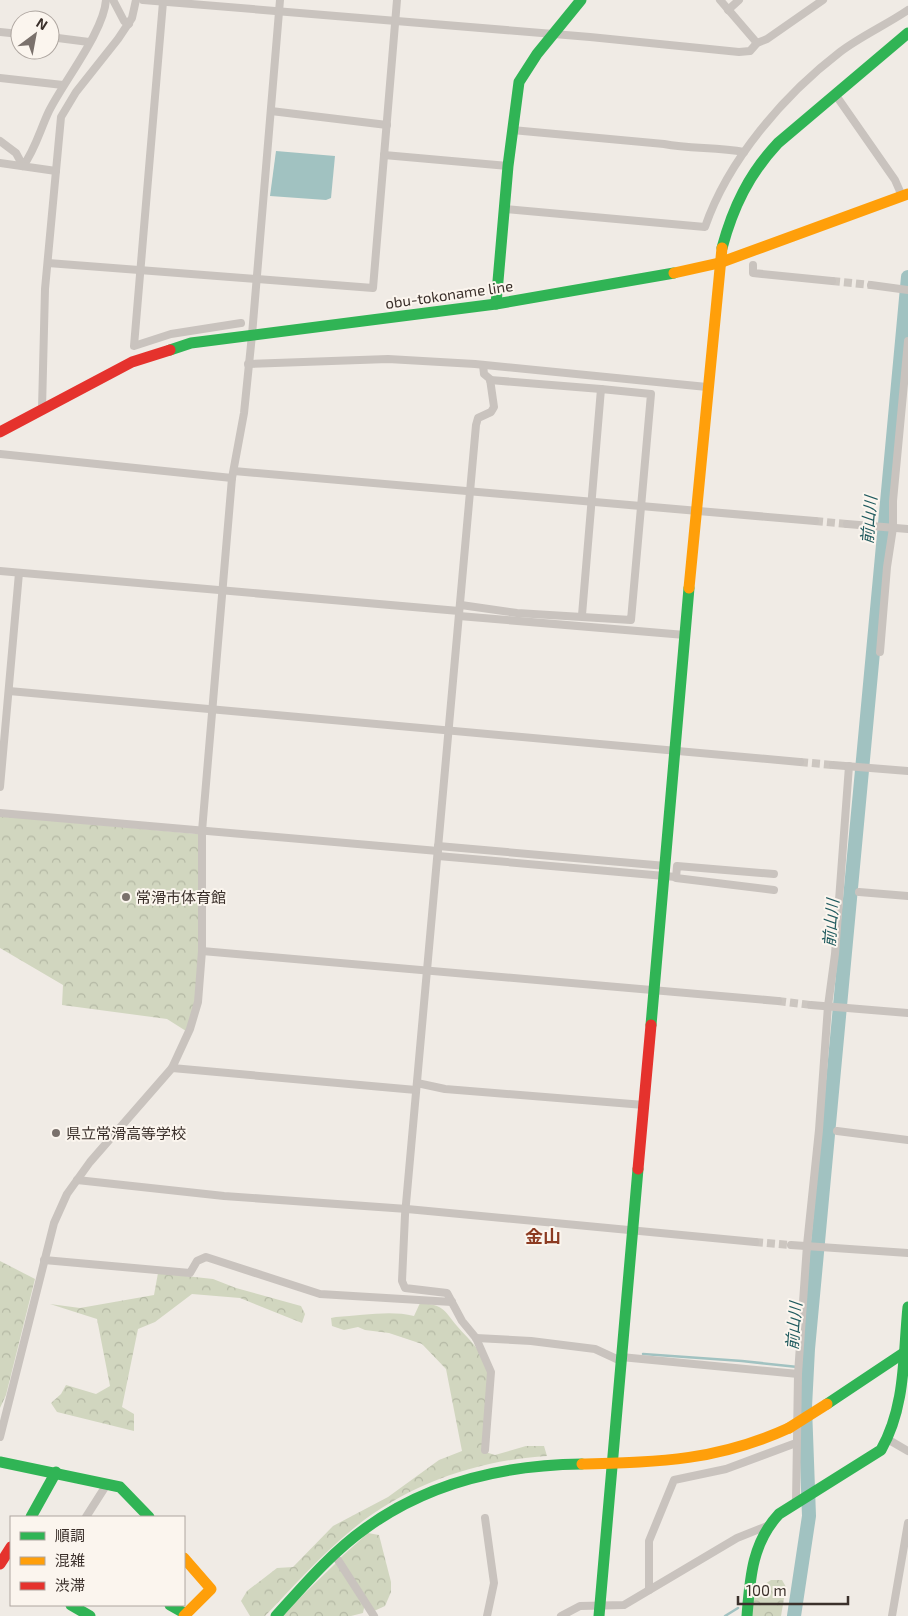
<svg xmlns="http://www.w3.org/2000/svg" width="908" height="1616" font-family="'Exo 2','Noto Sans JP',sans-serif">
<style>
.forest{fill:url(#forest-crowns)}
.water{fill:#a1c2c1}
.lines{fill:none;stroke-linecap:round;stroke-linejoin:round}
.stream{stroke:#a1c2c1;stroke-width:2.5}
.river{stroke:#a1c2c1;stroke-width:14}
.street-tunnel{stroke:#ccc6c0;stroke-width:8;stroke-dasharray:8 4;stroke-linecap:butt}
.street{stroke:#c9c3be;stroke-width:8}
.fast{stroke:#30b455;stroke-width:11}
.slow{stroke:#ff9f0a;stroke-width:11}
.jam{stroke:#e5322d;stroke-width:11}
.slow-bridge{stroke:#ff9f0a;stroke-width:11}
.poi-dot{fill:#7a716c;stroke:#fbf5ee;stroke-width:2}
.labels{text-anchor:middle;dominant-baseline:central;stroke-width:4;stroke-linejoin:round;paint-order:stroke}
.street-label{font-size:15px;fill:#3b302b;stroke:#fbf5ee}
.poi-label{font-size:15px;fill:#3b302b;stroke:#fbf5ee;text-anchor:start}
.water-label{font-size:16px;font-style:italic;fill:#1f5a5e;stroke:#fbf5ee}
.quarter-label{font-size:18px;font-weight:bold;fill:#8c3b22;stroke:#fbf5ee}
</style>
<defs>
<pattern id="forest-crowns" width="20" height="18" patternUnits="userSpaceOnUse" patternTransform="scale(1.25)"><rect width="20" height="18" fill="#d1d6bf"/><path d="M2 6a3 3 0 1 1 6 0M12 15a3 3 0 1 1 6 0" fill="none" stroke="#b4b8a4"/></pattern>
</defs>
<rect width="100%" height="100%" fill="#f0ebe5"/>
<g class="forest">
<path d="M0,816L198,834V984L195,1004L186,1031L167,1019L62,1005L63,985L0,948Z"/>
<path d="M0,1261L35,1279L6,1395L0,1408Z"/>
<path d="M158,1273L213,1279L236,1288L301,1306L305,1314L302,1323L240,1298L192,1294L155,1322L138,1329L122,1407L134,1414V1431L57,1412L51,1403L61,1394L66,1385L96,1394L110,1386L97,1319L50,1304L80,1308L154,1295Z"/>
<path d="M420,1303C444,1305 443,1309 457,1326C469,1340 483,1351 488,1370C491,1382 483,1435 482,1451L495,1455L526,1446H544L547,1456C478,1460 408,1484 354,1528C322,1554 294,1586 265,1616H250L241,1601L247,1591L277,1568L293,1567L333,1526L388,1497L439,1460L462,1451L446,1369L422,1344L389,1333L365,1330L358,1327L344,1330L332,1326L331,1318L336,1317C362,1316 389,1310 414,1316Z"/>
<path d="M368,1533L379,1535L391,1582V1592L385,1606L374,1611L340,1558Z"/>
<path d="M337,1562L365,1603L363,1613L351,1616H281Z"/>
<path d="M771,1580H782L786,1587L781,1616H751L753,1592Z"/>
</g>
<path class="water" d="M276,151L335,156L331,198L326,200L270,196Z"/>
<g class="lines">
<g class="stream">
<path d="M643,1354L742,1361L807,1368"/>
<path d="M797,1575L801,1573"/>
<path d="M725,1616L738,1608"/>
</g>
<path class="river" d="M794,1616L809,1516L805,1407L808,1349L908,277"/>
<g class="street-tunnel">
<path d="M832,281L871,285"/>
<path d="M815,521L847,524"/>
<path d="M800,762L833,765"/>
<path d="M778,1001L811,1005"/>
<path d="M755,1242L791,1245"/>
</g>
<g class="street">
<path d="M113,0L124,21L129,24"/>
<path d="M143,0L590,37L739,52L750,51L757,43L767,39L823,0"/>
<path d="M720,0L757,43"/>
<path d="M163,2L134,346L171,334L241,323"/>
<path d="M728,10L739,0"/>
<path d="M0,32L20,34"/>
<path d="M50,37L89,42"/>
<path d="M0,78L63,85"/>
<path d="M835,94L895,180L902,196"/>
<path d="M271,111L387,125"/>
<path d="M512,130L664,144C690,149 717,147 744,152"/>
<path d="M0,141L16,153L23,166C35,150 40,130 49,111C64,81 104,31 106,0"/>
<path d="M384,155L508,166"/>
<path d="M0,163L56,171"/>
<path d="M504,209L705,227C728,160 784,95 840,52C861,36 886,25 908,10"/>
<path d="M48,263L373,288L397,0"/>
<path d="M753,265V273L832,281"/>
<path d="M871,285L908,290"/>
<path d="M248,364L388,359L475,364L707,387"/>
<path d="M483,365L484,374L490,379L494,407L491,412L478,418L476,425L405,1215L402,1281L405,1288L447,1293L462,1321L476,1338L491,1372L485,1450"/>
<path d="M490,380L601,389"/>
<path d="M42,409L45,289L61,117L76,92L118,39L132,18L136,0"/>
<path d="M0,454L232,478"/>
<path d="M234,471L815,521"/>
<path d="M847,524L908,529"/>
<path d="M0,571L459,611"/>
<path d="M461,605L517,613L631,620L651,394L601,389L582,615"/>
<path d="M459,616L685,635"/>
<path d="M880,652L887,567L893,528V501L908,341"/>
<path d="M9,691L800,762"/>
<path d="M833,765L908,771"/>
<path d="M0,787L19,573"/>
<path d="M0,813L438,851"/>
<path d="M438,846L666,866"/>
<path d="M438,856L676,877"/>
<path d="M774,890L676,878L677,866L774,874"/>
<path d="M859,892L908,896"/>
<path d="M202,951L778,1001"/>
<path d="M811,1005L908,1013"/>
<path d="M172,1068L416,1090"/>
<path d="M417,1083L445,1089L644,1105"/>
<path d="M837,1131L908,1140"/>
<path d="M77,1180L224,1196L407,1209L755,1242"/>
<path d="M791,1245L908,1253"/>
<path d="M44,1260L190,1273L197,1261L206,1257L320,1294L452,1302"/>
<path d="M476,1338L531,1341L595,1349L621,1361"/>
<path d="M621,1357L798,1374"/>
<path d="M0,1437L54,1223L67,1194L90,1162L172,1068L190,1029L198,1002L202,951V831L232,478L244,413L252,335L280,0"/>
<path d="M889,1440L908,1451"/>
<path d="M796,1503L798,1374L807,1245L819,1130L828,1006L835,954L849,766"/>
<path d="M86,1517L107,1484"/>
<path d="M485,1518L494,1583L487,1616"/>
<path d="M333,1556L338,1560L374,1616"/>
<path d="M649,1590V1541L674,1480L726,1469L796,1443"/>
<path d="M561,1616L580,1606L624,1605L737,1538L767,1526"/>
<path d="M892,1616L908,1523"/>
</g>
<g class="fast">
<path d="M722,248C733,207 749,174 778,143L908,33"/>
<path d="M496,304L508,166L519,82L537,54L581,0"/>
<path d="M170,350L191,343L496,304L674,273"/>
<path d="M651,1025L689,588"/>
<path d="M827,1404L908,1350"/>
<path d="M0,1462L120,1487L149,1517"/>
<path d="M31,1517L56,1472"/>
<path d="M71,1605L90,1616"/>
<path d="M170,1605L186,1614"/>
<path d="M276,1616C304,1585 332,1552 366,1528C429,1482 505,1465 582,1464"/>
<path d="M599,1616L638,1169"/>
<path d="M747,1616C750,1578 752,1543 779,1514L881,1450C906,1406 903,1356 908,1307"/>
</g>
<g class="slow">
<path d="M674,273L719,263L908,194"/>
<path d="M689,588L722,248"/>
<path d="M582,1464C659,1462 717,1461 789,1428"/>
<path d="M184,1558L211,1589L184,1616"/>
</g>
<g class="jam">
<path d="M0,432L132,362L170,350"/>
<path d="M638,1169L651,1025"/>
<path d="M0,1564L11,1547"/>
</g>
<path class="slow-bridge" d="M789,1428L827,1404"/>
</g>
<g class="poi-dot">
<circle cx="126" cy="897" r="5"/>
<circle cx="56" cy="1133" r="5"/>
</g>
<g class="labels">
<g class="street-label">
<text transform="translate(449 294) rotate(-8)">obu-tokoname line</text>
</g>
<g class="poi-label">
<text x="136" y="897">常滑市体育館</text>
<text x="66" y="1133">県立常滑高等学校</text>
</g>
<g class="water-label">
<text transform="translate(868 520) rotate(-85)">前山川</text>
<text transform="translate(830 923) rotate(-85)">前山川</text>
<text transform="translate(793 1326) rotate(-85)">前山川</text>
</g>
<g class="quarter-label">
<text x="543" y="1236">金山</text>
</g>
</g>
<rect x="10" y="1516" width="175" height="90" fill="#fbf5ee" stroke="#aea6a0"/>
<rect x="20" y="1532" width="25" height="8" fill="#30b455" stroke="#aea6a0"/>
<text x="55" y="1541" font-size="15" fill="#3b302b">順調</text>
<rect x="20" y="1557" width="25" height="8" fill="#ff9f0a" stroke="#aea6a0"/>
<text x="55" y="1566" font-size="15" fill="#3b302b">混雑</text>
<rect x="20" y="1582" width="25" height="8" fill="#e5322d" stroke="#aea6a0"/>
<text x="55" y="1591" font-size="15" fill="#3b302b">渋滞</text>
<g transform="translate(35 35) rotate(32)"><circle r="24" fill="#fbf5ee" stroke="#aea6a0"/>
<path d="M0-4L9 19L0 12L-9 19Z" fill="#7a716c"/>
<text y="-8" font-size="14" font-weight="bold" text-anchor="middle" fill="#3b302b">N</text>
</g>
<path d="M738 1596v8h110v-8" fill="none" stroke="#3b302b" stroke-width="2.5"/>
<text x="746" y="1596" font-size="15" fill="#3b302b" stroke="#fbf5ee" stroke-width="4" paint-order="stroke">100 m</text>
</svg>
